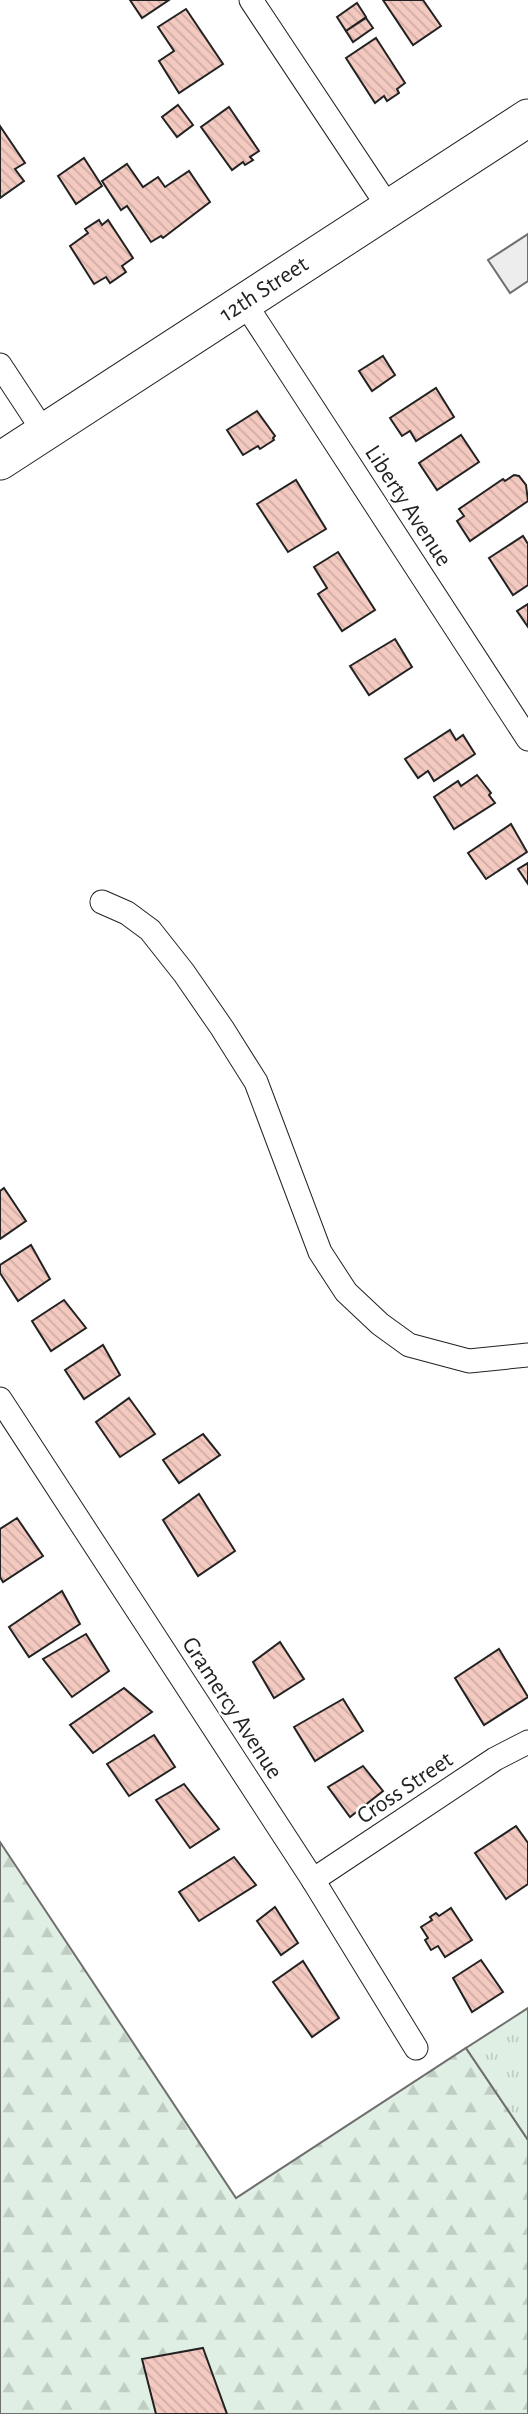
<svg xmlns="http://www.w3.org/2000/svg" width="528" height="2414" font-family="'Alegreya Sans',sans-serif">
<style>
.forest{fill:url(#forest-firs);stroke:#6f6f6f;stroke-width:2}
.park{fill:url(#park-tufts);stroke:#6f6f6f;stroke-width:2}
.parking{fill:#ededed;stroke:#6f6f6f;stroke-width:2}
.building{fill:url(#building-back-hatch);stroke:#222;stroke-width:2}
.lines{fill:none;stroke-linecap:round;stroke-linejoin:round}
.minor-casing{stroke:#222;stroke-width:25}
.primary-casing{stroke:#222;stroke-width:39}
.minor{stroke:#fff;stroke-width:23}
.primary{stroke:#fff;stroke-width:37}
.labels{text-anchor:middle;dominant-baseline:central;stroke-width:5;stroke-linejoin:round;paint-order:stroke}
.street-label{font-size:24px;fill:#222;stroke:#fff}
</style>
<defs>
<pattern id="forest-firs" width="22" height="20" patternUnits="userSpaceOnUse" patternTransform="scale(1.75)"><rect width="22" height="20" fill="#e0efe3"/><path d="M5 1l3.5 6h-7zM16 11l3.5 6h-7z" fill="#c0cdc2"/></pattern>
<pattern id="park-tufts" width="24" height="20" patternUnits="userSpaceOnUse" patternTransform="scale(1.75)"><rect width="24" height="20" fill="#e0efe3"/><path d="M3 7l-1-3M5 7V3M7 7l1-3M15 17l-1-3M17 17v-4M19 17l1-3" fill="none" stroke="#c0cdc2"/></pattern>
<pattern id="building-back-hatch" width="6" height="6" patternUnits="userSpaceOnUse" patternTransform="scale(1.75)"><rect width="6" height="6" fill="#f3c9c0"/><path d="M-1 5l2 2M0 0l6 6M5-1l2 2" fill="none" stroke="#d0aca5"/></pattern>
</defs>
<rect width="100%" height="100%" fill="#fff"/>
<path class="forest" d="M0,1842L236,2198L466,2048L528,2140V2414H0Z"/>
<path class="park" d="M528,2008V2140L466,2048Z"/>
<path class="parking" d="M528,234V281L510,293L488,260Z"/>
<g class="building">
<path d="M130,0H169L142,18Z"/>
<path d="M383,0H423L441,26L413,45Z"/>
<path d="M357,3L366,17L346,31L337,17Z"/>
<path d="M186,9L223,64L179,93L159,61L174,51L158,27Z"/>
<path d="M366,18L373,28L353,42L346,31Z"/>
<path d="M376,38L405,83L397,89L399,93L387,101L384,96L375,103L346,58Z"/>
<path d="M178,105L193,125L177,137L162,117Z"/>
<path d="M229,107L259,151L250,157L253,160L245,165L243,162L232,170L201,127Z"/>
<path d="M0,126L25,163L15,169L24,181L0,198Z"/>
<path d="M84,158L102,186L76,204L58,176Z"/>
<path d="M127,164L143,187L158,177L165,187L189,171L210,202L163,238L161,236L151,242L127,206L121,210L102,181Z"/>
<path d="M99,220L102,225L108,220L133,258L122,266L126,272L110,283L106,277L94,284L70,246L88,233L85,229Z"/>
<path d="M383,356L395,375L372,391L359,371Z"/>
<path d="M436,388L454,417L416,441L410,431L402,436L390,418Z"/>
<path d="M257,411L275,436L273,438L274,440L260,449L258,446L243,455L227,430Z"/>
<path d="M461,435L479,462L437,490L419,463Z"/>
<path d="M514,475L519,476L526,485L528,501L470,541L457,521L464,516L459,509L503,479L505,481Z"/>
<path d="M296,480L326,529L288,552L257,504Z"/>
<path d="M523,536L528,544V585L513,595L489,558Z"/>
<path d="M338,552L375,610L342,631L318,594L327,588L314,567Z"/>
<path d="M528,604V627L517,611Z"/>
<path d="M395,639L412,667L369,695L350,666Z"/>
<path d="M450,730L456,740L463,735L475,754L434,781L428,771L418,778L405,759Z"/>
<path d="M477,775L491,793L489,795L495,803L454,829L434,797L458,781L461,786Z"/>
<path d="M511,824L527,852L486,879L468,853Z"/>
<path d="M528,863V884L518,869Z"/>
<path d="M4,1188L26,1221L0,1239V1191Z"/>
<path d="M31,1245L50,1279L18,1301L0,1273V1265Z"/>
<path d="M64,1300L86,1328L51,1351L32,1321Z"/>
<path d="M103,1345L120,1375L84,1399L65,1370Z"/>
<path d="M129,1398L155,1434L120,1457L96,1422Z"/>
<path d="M203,1434L220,1455L179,1483L163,1460Z"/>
<path d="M199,1494L235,1551L198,1576L163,1520Z"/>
<path d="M17,1518L43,1556L3,1582L0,1577V1529Z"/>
<path d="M62,1591L80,1624L29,1657L9,1627Z"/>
<path d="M86,1634L109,1671L72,1697L43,1659Z"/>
<path d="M280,1642L304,1679L274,1698L253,1662Z"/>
<path d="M499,1649L528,1697L484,1725L455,1678Z"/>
<path d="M124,1688L152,1712L93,1753L70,1725Z"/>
<path d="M343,1699L363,1731L315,1761L294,1727Z"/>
<path d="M154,1735L175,1767L129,1796L107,1764Z"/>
<path d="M363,1766L383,1791L350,1817L328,1787Z"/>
<path d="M184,1784L219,1829L190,1848L156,1800Z"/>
<path d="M516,1826L528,1843V1884L506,1899L475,1853Z"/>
<path d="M234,1857L256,1885L199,1921L179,1892Z"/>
<path d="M275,1907L298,1943L281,1955L257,1921Z"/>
<path d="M451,1908L472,1940L445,1957L438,1946L431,1950L425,1940L428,1938L421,1927L432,1920L430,1917L436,1913L439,1916Z"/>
<path d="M481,1960L503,1992L472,2012L453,1978Z"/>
<path d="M303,1961L339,2018L312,2037L273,1982Z"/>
<path d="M203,2348L227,2414H156L142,2359Z"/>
</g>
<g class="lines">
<g class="minor-casing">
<g id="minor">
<path d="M251,0L389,208"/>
<path d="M244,302L528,739"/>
<path d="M0,365L44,432"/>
<path d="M102,902L127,913L150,930L184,973L222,1028L256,1082L320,1252L346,1292L380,1324L409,1345L469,1361L528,1355"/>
<path d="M0,1399L313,1880L416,2048"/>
<path d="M313,1880L495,1759L528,1742"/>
</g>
</g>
<g class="primary-casing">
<g id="primary">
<path id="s1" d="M0,461L528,118"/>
</g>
</g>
<use href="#minor" class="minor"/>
<use href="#primary" class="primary"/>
</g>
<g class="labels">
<g class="street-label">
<text stroke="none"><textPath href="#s1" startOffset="315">12th Street</textPath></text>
<text transform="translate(408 506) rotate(57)">Liberty Avenue</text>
<text transform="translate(232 1708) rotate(57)">Gramercy Avenue</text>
<text transform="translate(405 1788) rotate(-34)">Cross Street</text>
</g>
</g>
</svg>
